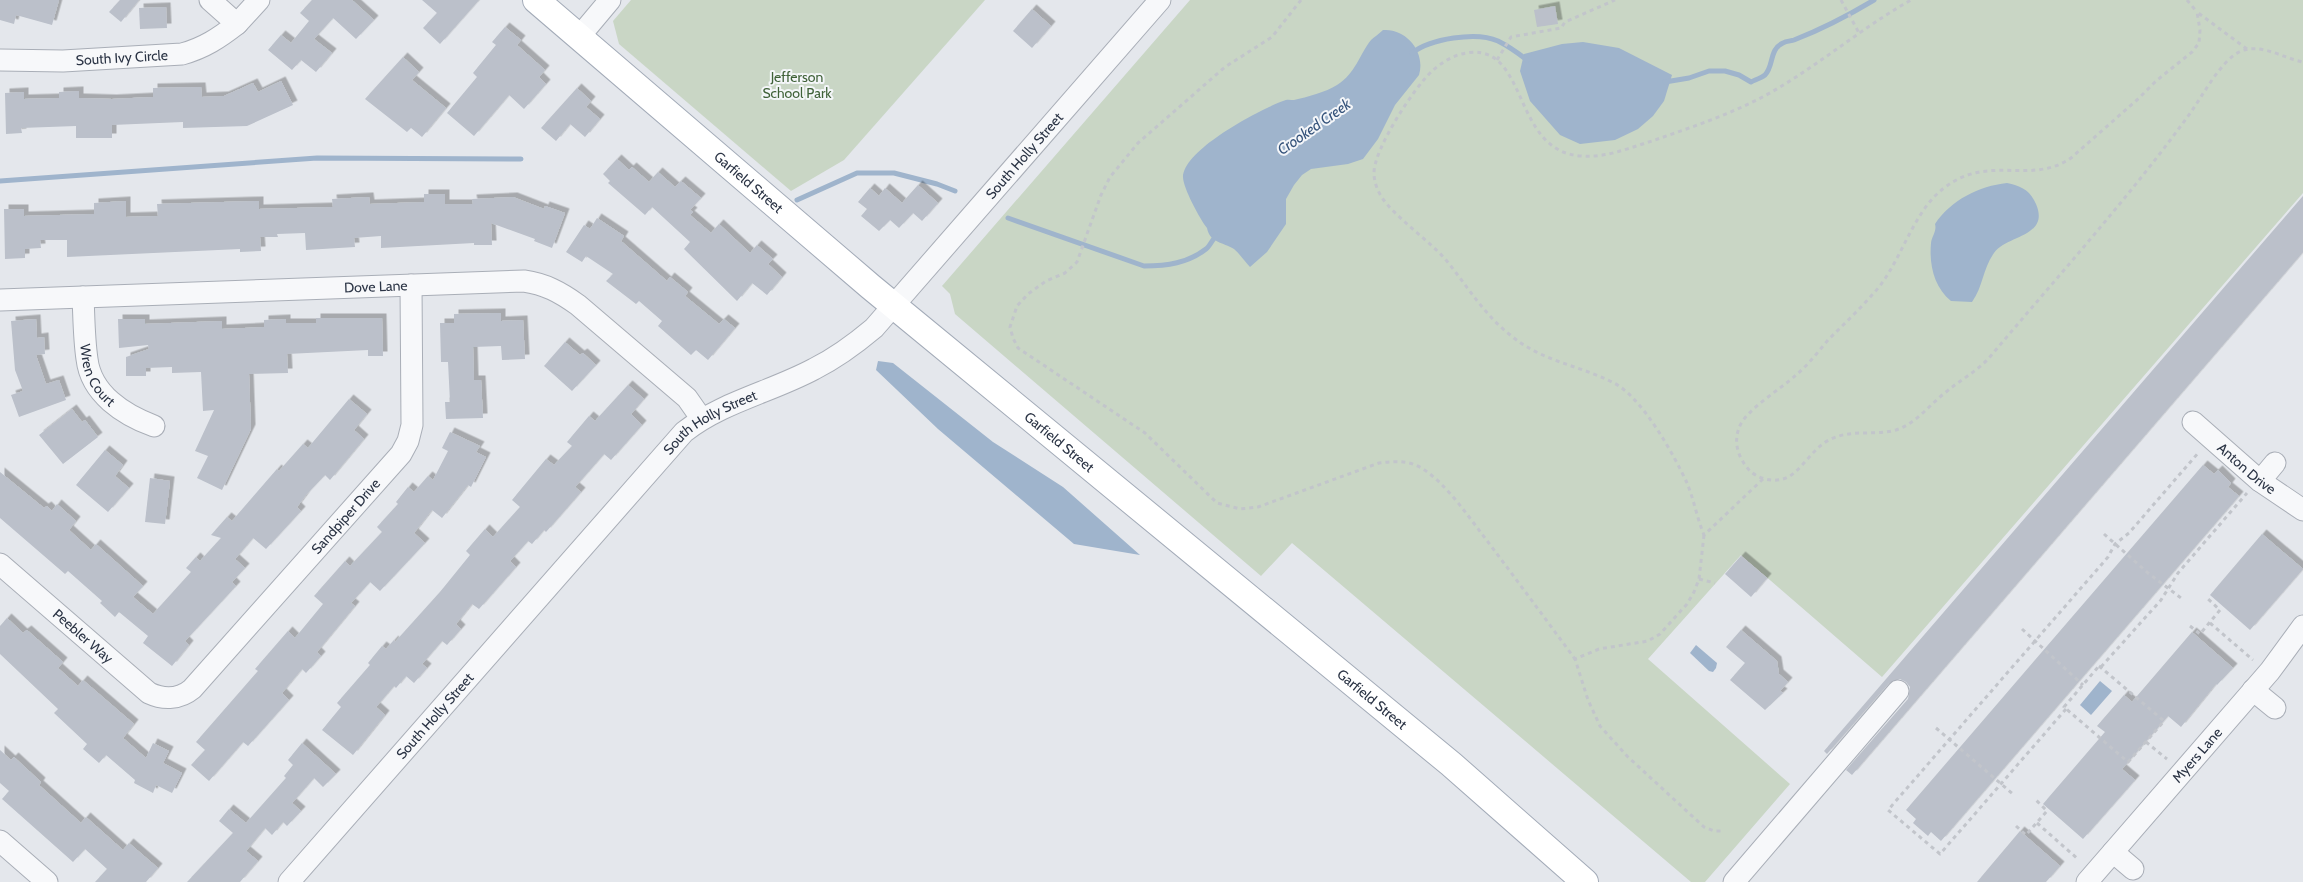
<svg xmlns="http://www.w3.org/2000/svg" width="2303" height="882" font-family="Cabin,sans-serif">
<style>
.green{fill:#c9d6c5}
.water{fill:#9fb4cc}
.lines{fill:none;stroke-linecap:round;stroke-linejoin:round}
.stream{stroke:#9fb4cc;stroke-width:5}
.building{fill:#bbc0ca;filter:url(#shadow)}
.minor-casing{stroke:#a9aeb7;stroke-width:23}
.major-casing{stroke:#a3abb8;stroke-width:28}
.path{stroke:#c2c5cb;stroke-width:3;stroke-dasharray:4 4;stroke-linecap:butt}
.minor{stroke:#f7f8fa;stroke-width:21}
.major{stroke:#fff;stroke-width:26}
.labels{text-anchor:middle;dominant-baseline:central;stroke-width:4;stroke-linejoin:round;paint-order:stroke}
.street-label{font-size:14px;fill:#2b3445;stroke:#f4f6f9}
.park-label{font-size:14px;fill:#3f6138;stroke:#f4f6f9}
.water-label{font-size:15px;font-style:italic;fill:#34527a;stroke:#f4f6f9}
</style>
<defs>
<filter id="shadow"><feDropShadow dx="4.5" dy="-4.5" stdDeviation="0" flood-color="#0004"/></filter>
</defs>
<rect width="100%" height="100%" fill="#e4e7ec"/>
<g class="green">
<path d="M631,0H985L844,160L791,191L619,44L613,21Z"/>
<path d="M1190,0H2303V193L1882,677L1741,555L1648,659L1790,784L1705,882H1691L1292,543L1261,576L955,314L950,294L942,286Z"/>
</g>
<g class="water">
<path d="M1383,30C1406,28 1426,52 1419,75L1395,105L1378,139L1363,159L1348,164L1311,169L1302,175L1294,185L1286,199V224L1267,252L1250,267C1245,262 1240,254 1234,249C1223,242 1210,243 1207,228C1200,219 1183,188 1183,177C1184,149 1259,110 1283,101C1287,99 1290,100 1294,100C1307,97 1326,92 1337,85C1356,73 1359,55 1371,40C1374,37 1379,34 1383,30Z"/>
<path d="M1583,42L1619,48L1672,75L1664,101L1653,116L1638,129L1615,140L1580,144L1560,135L1530,101L1520,71L1524,54L1562,44Z"/>
<path d="M2007,183C2021,186 2030,190 2036,204C2050,237 2007,235 1994,253C1983,268 1983,287 1972,302L1951,301C1934,287 1929,265 1931,243C1932,236 1937,231 1935,224C1951,200 1979,186 2007,183Z"/>
<path d="M878,361L893,363L993,442L1063,487L1140,555L1074,544L938,429L876,370Z"/>
<path d="M1696,645L1717,663L1716,668L1713,672L1709,671L1690,653Z"/>
<path d="M2100,681L2112,691L2091,715L2080,705Z"/>
</g>
<g class="lines">
<g class="stream">
<path d="M1412,53C1430,39 1476,31 1498,41C1508,46 1518,53 1527,60"/>
<path d="M1665,82L1689,78L1709,71H1725L1739,75L1751,82C1755,80 1761,78 1765,75C1774,66 1769,49 1783,43C1786,41 1791,41 1794,40C1822,29 1849,15 1874,0"/>
<path d="M0,181L317,158L521,159"/>
<path d="M797,200L857,173H894L937,184L955,191"/>
<path d="M1008,218L1144,266C1167,266 1188,263 1206,249C1210,246 1212,240 1216,236"/>
</g>
</g>
<g class="building">
<path d="M0,0H59L52,25L16,15L14,24L0,20Z"/>
<path d="M120,0H139L121,22L109,12Z"/>
<path d="M312,0H352L374,20L356,39L333,18L314,39L332,53L316,72L301,60L292,70L268,50L281,35L291,43L309,21L300,13Z"/>
<path d="M422,0H479L440,44L423,28L437,13Z"/>
<path d="M1555,6L1558,24L1537,27L1534,10Z"/>
<path d="M166,7L167,28L140,29L139,8Z"/>
<path d="M1032,9L1051,26L1032,48L1013,31Z"/>
<path d="M505,27L521,40L517,45L545,70L539,77L546,84L524,109L509,95L474,136L447,113L477,77L473,73L496,45L492,42Z"/>
<path d="M403,57L419,72L412,80L446,108L422,137L411,128L407,132L365,99Z"/>
<path d="M281,81L293,105L247,126L183,128V122L112,125V138H76V126L21,128L22,133L6,134L5,93L24,92V99L59,98V92L79,91V98L112,99L153,97V88L201,87L202,97L224,96L253,83L258,92Z"/>
<path d="M577,88L591,101L586,107L600,119L585,137L570,124L556,141L541,128Z"/>
<path d="M617,159L629,170L632,167L649,182L658,172L675,187L681,181L701,198L690,210L693,212L690,215L711,233L719,224L750,253L757,245L773,259L768,264L782,277L767,295L752,283L737,301L684,249L690,242L652,207L645,215L608,183L610,181L603,174Z"/>
<path d="M918,185L938,203L922,221L913,213L899,228L890,220L879,231L861,216L867,209L858,202L870,188L879,196L885,188L902,203Z"/>
<path d="M424,194H445V204H473L472,199L513,197L544,209L545,206L565,213L552,248L534,241L535,239L491,223L492,245H474V243L381,248V236L354,238L355,247L306,250L305,233L277,234L278,237H260L261,251L240,252V249L67,257V240H40L41,248L25,249V258L5,259L4,209H24V216L94,214V203L126,201V217L158,216L157,204L259,201V209L333,207L332,199L369,197L370,204L424,202Z"/>
<path d="M2303,196V252L1852,775L1846,770L1908,699L1910,687L1906,682L1900,679L1889,683L1827,754L1824,751Z"/>
<path d="M597,218L624,236L621,241L667,281L670,277L688,292L685,296L719,324L724,319L735,328L708,360L696,350L691,355L658,326L662,321L639,301L636,304L606,281L613,274L586,256L582,262L566,252L584,225L590,229Z"/>
<path d="M501,313V321L523,320L525,359L502,360L501,346L473,347L474,380H481L483,418L446,419L445,402H450L448,362H441L440,323H454V314Z"/>
<path d="M316,318H382L383,356H368V350L287,354L288,373L249,374L251,429L222,490L197,478L208,456L195,451L214,410L203,411L201,372L172,373V367L146,368V376H126V357L149,349L148,345L119,348L118,319H145V324L222,321V329L264,327V320L286,319V323H316Z"/>
<path d="M36,319L37,338L44,337L45,354L36,355L46,384L59,380L66,400L19,417L11,395L23,391L15,370L11,321Z"/>
<path d="M565,342L580,355L583,353L596,365L572,391L544,366Z"/>
<path d="M628,385L644,399L631,414L642,425L611,460L604,454L575,487L581,492L546,532L544,530L532,544L528,541L510,561L516,567L479,609L472,604L456,624L461,629L447,645L442,641L422,664L427,668L414,683L406,676L396,688L394,686L376,707L385,715L353,755L322,730L341,707L337,703L370,665L368,663L382,646L386,649L394,640L395,642L440,592L470,555L466,551L485,529L493,537L520,507L512,500L546,459L554,465L572,446L567,442L589,416L595,421Z"/>
<path d="M349,399L367,414L354,430L364,439L330,480L325,475L306,495L297,507L301,511L266,549L253,538L235,559L245,568L232,582L236,586L185,641L189,645L172,666L143,643L148,636L119,612L115,617L100,603L102,601L68,571L65,574L0,518V472L44,508L47,506L52,511L57,504L76,521L69,530L91,550L96,544L143,586L133,597L153,614L191,572L186,568L196,557L200,561L221,538L211,535L227,517L232,521L277,469L279,471L303,444L308,448Z"/>
<path d="M72,409L82,422L85,420L98,437L63,464L39,435Z"/>
<path d="M450,432L480,446L476,452L486,457L471,487L468,485L442,518L432,510L414,533L425,543L380,591L370,582L351,603L355,606L317,652L321,656L306,673L302,669L282,693L289,700L248,746L243,742L209,781L191,765L205,750L196,742L258,671L255,669L288,631L295,638L323,604L314,596L345,561L350,566L382,532L377,527L398,504L396,502L408,487L414,492L428,476L433,480L448,451L442,448Z"/>
<path d="M105,450L123,465L115,476L129,488L108,512L76,485Z"/>
<path d="M2203,465L2214,474L2218,470L2231,483L2228,487L2239,496L1941,841L1931,832L1928,836L1913,823L1916,819L1906,810Z"/>
<path d="M150,478L170,481L165,524L145,522Z"/>
<path d="M2262,534L2303,569L2250,630L2210,595Z"/>
<path d="M1741,556L1767,578L1751,597L1725,574Z"/>
<path d="M7,618L23,633L27,630L63,662L58,668L78,686L83,680L134,724L123,738L146,758L153,743L169,751L163,763L182,773L172,793L156,785L153,793L134,783L135,780L106,755L99,763L83,749L87,744L54,713L58,709L0,654V626Z"/>
<path d="M1741,630L1777,661L1779,674L1788,682L1780,691L1783,693L1765,710L1730,680L1745,663L1726,647Z"/>
<path d="M2192,632L2233,668L2217,685L2216,684L2181,727L2168,716L2122,769L2135,780L2083,839L2043,804L2105,732L2097,726L2124,695L2132,702Z"/>
<path d="M302,743L336,774L323,787L314,778L292,803L301,811L287,826L283,822L272,835L265,828L246,851L258,861L240,882H187L233,833L219,821L229,809L246,823L286,778L284,776L293,765L288,760Z"/>
<path d="M0,750L11,760L14,757L41,782L39,785L81,823L86,817L123,850L129,843L158,868L146,882H95L107,869L85,849L73,862L2,799L9,791L0,783Z"/>
<path d="M2020,831L2060,866L2046,882H1977Z"/>
</g>
<g class="lines">
<g class="minor-casing">
<g id="minor">
<path d="M237,24L259,0"/>
<path d="M579,37L610,0"/>
<path id="s1" d="M0,60L63,61L182,54C204,48 219,38 237,24L210,0"/>
<path id="s2" d="M83,297C84,318 84,339 87,359C91,394 124,415 154,426"/>
<path id="s3" d="M0,300L524,281C545,284 560,292 578,305L687,398L701,418"/>
<path id="s4" d="M2193,422L2260,481L2303,510"/>
<path d="M2260,481L2275,463"/>
<path id="s5" d="M0,564L149,693C164,700 180,699 192,689L401,454L408,441L412,425L411,285"/>
<path d="M2253,690L2275,708"/>
<path d="M0,841L47,882"/>
<path d="M2113,852L2133,869"/>
<path id="s6" d="M289,882L684,432C722,402 771,392 814,369C836,358 855,344 874,328L1160,0"/>
<path d="M1734,882L1898,691"/>
<path id="s7" d="M2087,882L2270,671L2303,626"/>
</g>
</g>
<g class="major-casing">
<g id="major">
<path id="s8" d="M536,0L871,287L1451,764L1585,882"/>
</g>
</g>
<g class="path">
<path d="M1301,0L1272,37L1225,67L1138,143L1110,177L1101,195L1077,262L1065,273L1046,281L1028,294L1017,306L1010,327L1013,338L1018,348L1145,433L1217,503L1240,509L1258,507L1379,463C1395,461 1409,460 1423,469C1446,484 1465,512 1482,534C1513,575 1544,617 1575,659"/>
<path d="M1841,0L1859,33"/>
<path d="M2187,0L2197,12"/>
<path d="M2247,49L2197,12L2200,30L2199,43L2192,52L2156,81L2138,99L2071,158C2030,186 1989,153 1944,188C1911,213 1901,265 1872,295C1858,311 1843,325 1828,340C1818,352 1808,365 1796,375C1781,389 1745,410 1739,428C1733,444 1739,459 1750,471C1759,479 1772,482 1783,479C1801,474 1812,447 1831,439C1852,429 1874,436 1896,430C1917,423 1929,405 1946,392C1960,380 1976,372 1989,358C2057,277 2129,198 2191,112C2203,95 2222,59 2241,51C2261,43 2283,58 2303,62"/>
<path d="M1497,60L1511,37L1561,28L1565,22L1615,0"/>
<path d="M1763,479L1704,535C1697,518 1694,500 1687,483C1674,455 1641,395 1612,382C1576,364 1542,362 1509,334C1485,315 1469,289 1450,265C1438,249 1421,237 1406,223C1392,210 1375,196 1374,174C1373,150 1414,88 1432,71C1440,64 1449,58 1458,55C1531,33 1508,151 1581,156C1606,158 1629,148 1652,141C1695,126 1741,111 1780,87C1825,60 1865,26 1911,0"/>
<path d="M2104,534L2148,573L2181,598"/>
<path d="M1704,535L1699,579L1694,592L1687,604L1660,634L1648,641L1599,649L1575,659L1588,700L1600,726L1627,756L1704,827L1714,831H1724"/>
<path d="M1699,579L1715,583"/>
<path d="M2210,623L2253,660"/>
<path d="M2190,626L2200,634L2220,610L2208,599"/>
<path d="M2022,629L2083,685"/>
<path d="M2099,666L2164,721L2128,762L2064,707Z"/>
<path d="M2101,667L2161,600L2178,573L2247,493"/>
<path d="M2066,709L1940,854L1888,810L2108,557L2115,544L2129,533L2199,452"/>
<path d="M1936,728L2014,795"/>
<path d="M2146,742L2167,759"/>
<path d="M2037,823L2079,860"/>
<path d="M2016,826L2026,835L2047,811L2036,800"/>
</g>
<use href="#minor" class="minor"/>
<use href="#major" class="major"/>
</g>
<g class="labels">
<g class="street-label">
<text stroke="none"><textPath href="#s1" startOffset="122">South Ivy Circle</textPath></text>
<text stroke="none"><textPath href="#s6" startOffset="1045">South Holly Street</textPath></text>
<text stroke="none"><textPath href="#s8" startOffset="280">Garfield Street</textPath></text>
<text stroke="none"><textPath href="#s3" startOffset="376">Dove Lane</textPath></text>
<text stroke="none"><textPath href="#s2" startOffset="81">Wren Court</textPath></text>
<text stroke="none"><textPath href="#s6" startOffset="626">South Holly Street</textPath></text>
<text stroke="none"><textPath href="#s8" startOffset="685">Garfield Street</textPath></text>
<text stroke="none"><textPath href="#s4" startOffset="71">Anton Drive</textPath></text>
<text stroke="none"><textPath href="#s5" startOffset="474">Sandpiper Drive</textPath></text>
<text stroke="none"><textPath href="#s5" startOffset="110">Peebler Way</textPath></text>
<text stroke="none"><textPath href="#s8" startOffset="1090">Garfield Street</textPath></text>
<text stroke="none"><textPath href="#s6" startOffset="221">South Holly Street</textPath></text>
<text stroke="none"><textPath href="#s7" startOffset="168">Myers Lane</textPath></text>
</g>
<g class="park-label">
<text x="797" y="77">Jefferson<tspan x="797" dy="16">School Park</tspan></text>
</g>
<g class="water-label">
<text transform="translate(1314 127) rotate(-35)">Crooked Creek</text>
</g>
</g>
</svg>
